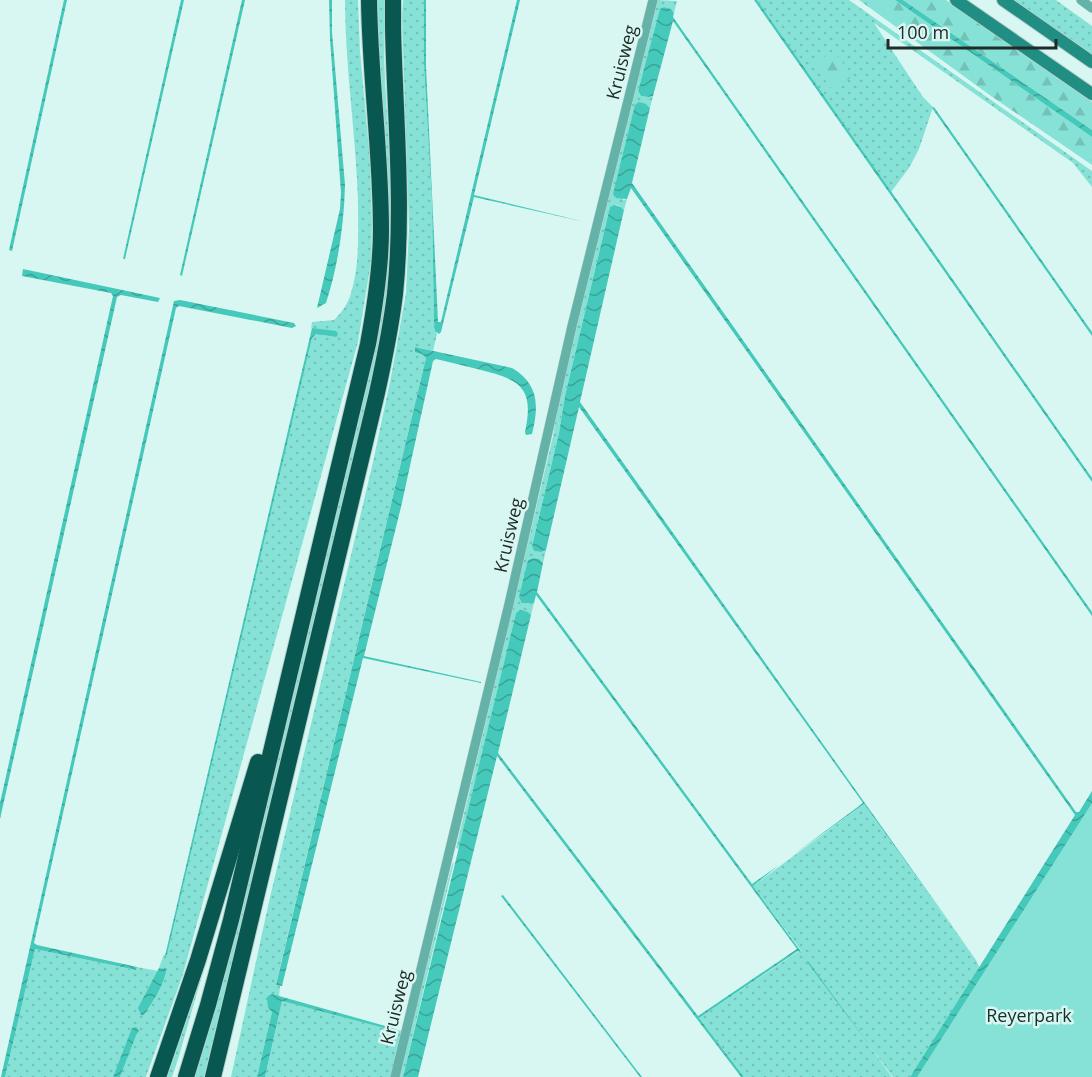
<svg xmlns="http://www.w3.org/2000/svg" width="1092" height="1077" font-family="'Open Sans',sans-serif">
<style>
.grass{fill:url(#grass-dots)}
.forest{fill:url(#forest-firs)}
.park{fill:#86e2d6}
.water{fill:url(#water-waves)}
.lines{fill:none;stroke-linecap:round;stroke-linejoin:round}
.minor-casing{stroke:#b8d2ce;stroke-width:10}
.secondary-casing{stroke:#b8d2ce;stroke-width:14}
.motorway-casing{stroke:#b8d2ce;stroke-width:18}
.minor{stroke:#64b2a8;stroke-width:9}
.secondary{stroke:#218e83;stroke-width:12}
.motorway{stroke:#085750;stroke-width:16}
.labels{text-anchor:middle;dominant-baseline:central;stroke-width:5;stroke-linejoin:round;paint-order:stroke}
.street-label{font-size:18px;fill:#202b29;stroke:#d9f7f2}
.park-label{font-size:18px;fill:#172e2b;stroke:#d9f7f2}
</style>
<defs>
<pattern id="grass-dots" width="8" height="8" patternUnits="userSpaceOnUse" patternTransform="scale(1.5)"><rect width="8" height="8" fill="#86e2d6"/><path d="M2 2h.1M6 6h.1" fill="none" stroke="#73c2b8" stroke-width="1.8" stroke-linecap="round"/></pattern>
<pattern id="forest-firs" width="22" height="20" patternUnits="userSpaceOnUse" patternTransform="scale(1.5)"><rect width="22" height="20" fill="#86e2d6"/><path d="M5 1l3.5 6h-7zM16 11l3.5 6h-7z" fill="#73c2b8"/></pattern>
<pattern id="water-waves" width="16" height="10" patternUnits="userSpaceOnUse" patternTransform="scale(1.5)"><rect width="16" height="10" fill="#45c9ba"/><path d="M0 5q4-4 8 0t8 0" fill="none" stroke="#39a397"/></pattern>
</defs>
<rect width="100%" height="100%" fill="#d9f7f2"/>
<g class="grass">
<path d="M345,0H358L360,51L370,160L372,222L371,262L358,342L183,974L146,1077H120L136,1036L138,1034L134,1027L113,1077H5L35,949L136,970L137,967L158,971L151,985L144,1015C154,1000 163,987 167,970L159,968L164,954L165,956L167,955L312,338L316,334L336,337L312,328L311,329L312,322L334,320C342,312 348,304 351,293C360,264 358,232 358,202C356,134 345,67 345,0Z"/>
<path d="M375,0H385C380,81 394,161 393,242C392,278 385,315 381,351L204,1077H191L379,319Z"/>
<path d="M403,0H424V64L432,204L434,322L437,334L433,351L417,347L426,358L276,984L280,986L279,997L272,994V1012L257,1077H231L268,906L373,462L392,372L406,293L409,228L402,17Z"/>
<path d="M658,0L677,1L674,13L671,9L664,7L660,10L638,91L641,96L648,97L653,96L650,108L646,104L623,200L627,199L624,210C620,205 616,204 610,207L565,396L559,433L532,546L534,551L541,552L546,550L543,563L539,559L533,558L528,560L522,603H534L531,615L528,612L516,613L459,849L456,848L553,436L559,398Z"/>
<path d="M757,0H849L1092,171V187L1073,163L874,23L923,97L933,107L919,149L909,168L891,192Z"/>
<path d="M1007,0H1056L1092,26V59Z"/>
<path d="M864,804L976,960L980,969L910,1077H893L808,961L892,1077H744L699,1018L799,951L802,952L753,886Z"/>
<path d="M454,862L403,1077H399L452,864Z"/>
<path d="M221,909L179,1056L172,1077H162Z"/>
<path d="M282,1001L402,1031L391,1077H265Z"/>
</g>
<g class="forest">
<path d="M859,0H895L1092,137V165L991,96Z"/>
<path d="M903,0H946L1092,102V130Z"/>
<path d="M833,51L851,73L850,78L833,91L814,64Z"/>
</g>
<path class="park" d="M1092,800V1077H915Z"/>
<g class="water">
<path d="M64,0H67L12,251L9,250Z"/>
<path d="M181,0H184L125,259H123Z"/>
<path d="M242,0H245L182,276L180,275Z"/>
<path d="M329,0H332V32L345,185C344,225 338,266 326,303L317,308L340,209L341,193L330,39Z"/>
<path d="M424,0H426V66L438,322H441L444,309L517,0H520L474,195L585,222L474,197L441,332L439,334L435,331L434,322L432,204L424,64Z"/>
<path d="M754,0H757L1092,478V482Z"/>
<path d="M895,0H903L1092,130V137Z"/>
<path d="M664,7L671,9L674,13L673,17L1073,585L1092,612V616L673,21L653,96L648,97L641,96L638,91L660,9Z"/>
<path d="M639,102L646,104L650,108L632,183L1076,812H1079L1092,791V803L917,1077H910L1075,815L631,188L627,199L616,198L613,194L635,105Z"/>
<path d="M934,107L1092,332V336L932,108Z"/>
<path d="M614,205L621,207L624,210L580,402L975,958L864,804L789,858L863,803L579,407L546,550L541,552L534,551L532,546L559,433L565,396L610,207Z"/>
<path d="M23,269L160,298L158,302L121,295L117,297L0,819V803L113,296L111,293L22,276Z"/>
<path d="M180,300L294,323L296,326L292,328L179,306L176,308L34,943L37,945L137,967L136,970L35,949L5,1077H1L174,301Z"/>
<path d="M312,328L336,331L338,334L336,337L316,334L312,338L167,955L165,956Z"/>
<path d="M415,347L512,368C539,384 539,406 532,434L526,435L525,432C535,386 519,379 477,369C464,366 450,362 436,359L433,361L401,507L364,656L481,682V683L363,658L282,986L276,985L426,358L422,354L415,352Z"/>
<path d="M533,558L539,559L543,563L537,592L752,884L779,865L753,886L802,953L798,951L699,1018L744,1077H741L497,756L418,1077H403L516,613L520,610L528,612L531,615L498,753L698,1016L797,949L536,595L534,603H522L519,597L528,560Z"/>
<path d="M503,895L642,1077H640L501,896Z"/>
<path d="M808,961L893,1077L807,962Z"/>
<path d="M159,968L167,969C163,987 154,1000 144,1015H141L138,1008Z"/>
<path d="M272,994L396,1029V1031L282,1001L265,1077H257L272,1012L268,1008L267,997Z"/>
<path d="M136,1027L139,1031L136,1036L120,1077H113L132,1028Z"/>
</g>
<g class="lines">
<g class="minor-casing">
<g id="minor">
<path d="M1081,0L1092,8"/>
<path d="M395,1077L509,604L572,326L653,0"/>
</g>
</g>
<g class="secondary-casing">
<g id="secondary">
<path d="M956,0L1092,94"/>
<path d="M1003,0L1092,62"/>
</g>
</g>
<g class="motorway-casing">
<g id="motorway">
<path d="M158,1077L198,960L258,762"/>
<path d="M186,1077L208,1005L231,920L368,344C375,306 381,268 381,230C381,153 370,77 369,0"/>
<path d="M213,1077L377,393C384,361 391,327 395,294C404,206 395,116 393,28V0"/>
</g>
</g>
<use href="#minor" class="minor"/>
<use href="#secondary" class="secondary"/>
<use href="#motorway" class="motorway"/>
</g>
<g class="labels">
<g class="street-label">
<text transform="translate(621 62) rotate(-76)">Kruisweg</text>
<text transform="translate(508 535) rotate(-77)">Kruisweg</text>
<text transform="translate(395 1007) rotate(-76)">Kruisweg</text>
</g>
<g class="park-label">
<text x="1029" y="1015">Reyerpark</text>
</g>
</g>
<path d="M888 39v9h168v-9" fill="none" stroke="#202b29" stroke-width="3"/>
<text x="897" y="39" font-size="18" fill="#202b29" stroke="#d9f7f2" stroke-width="4.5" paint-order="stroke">100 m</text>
</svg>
